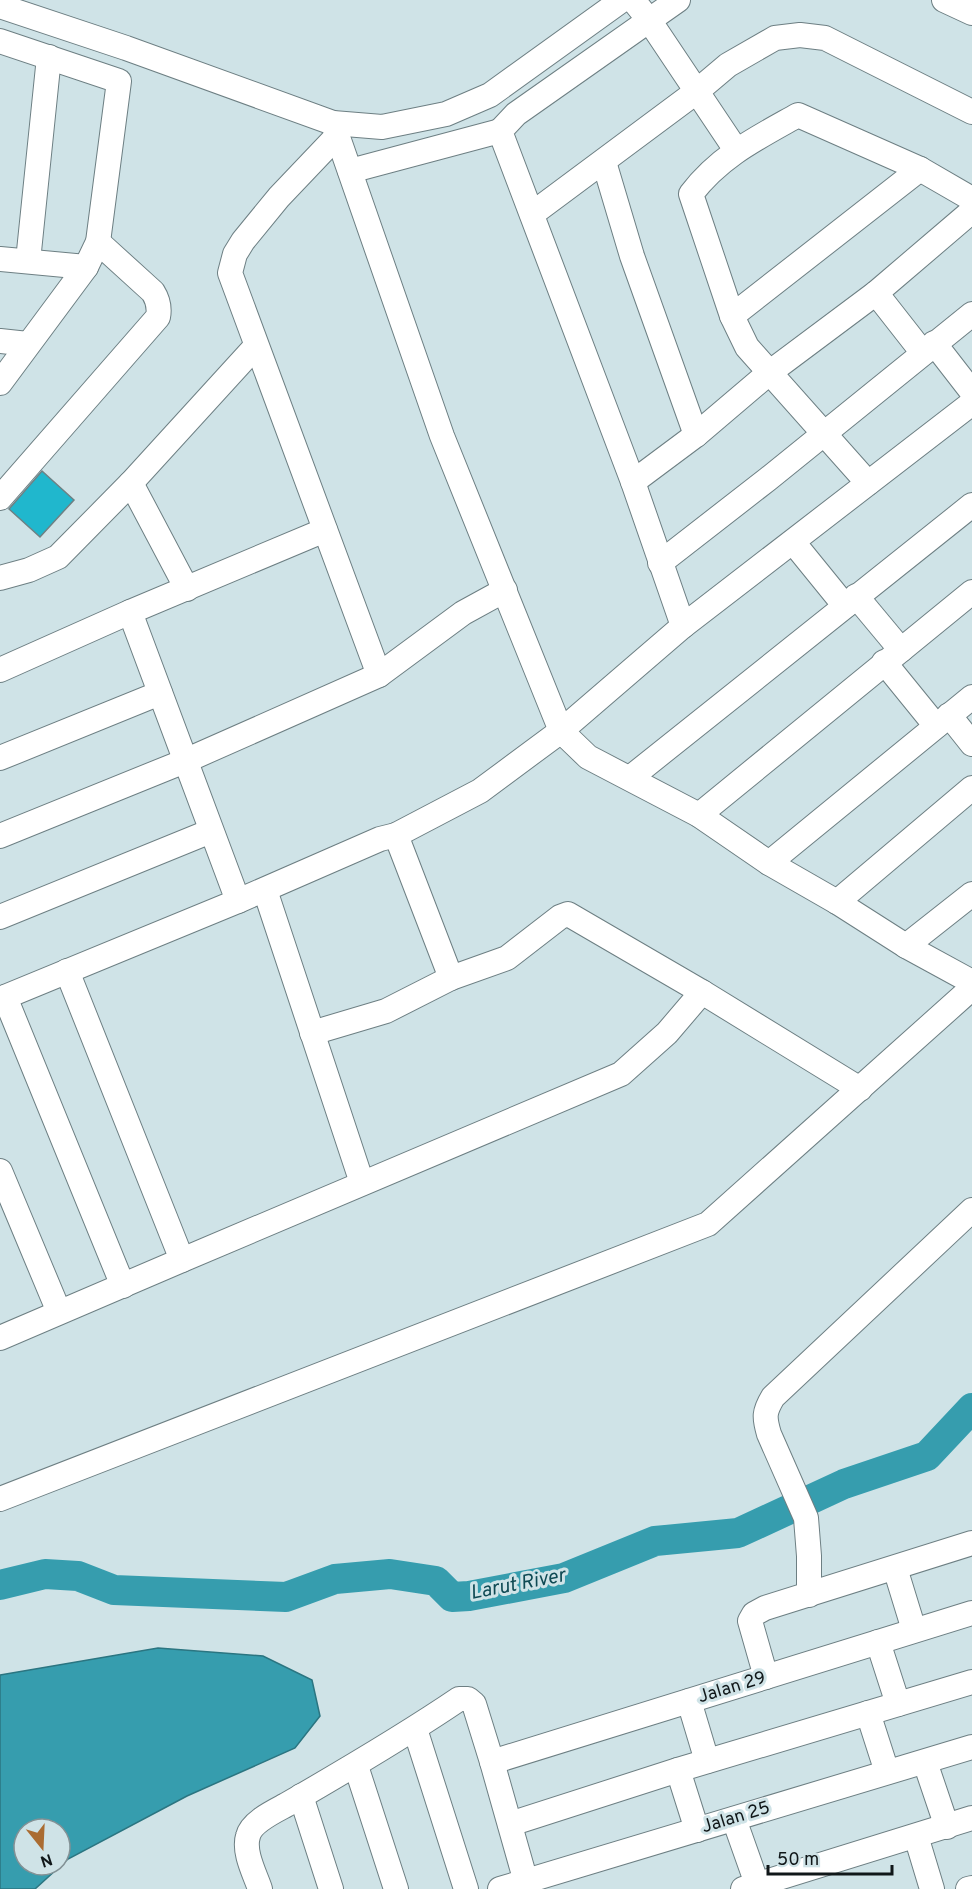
<svg xmlns="http://www.w3.org/2000/svg" width="972" height="1889" font-family="Overpass,sans-serif">
<style>
.water{fill:#369dae;stroke:#2b7581;stroke-width:1.5;fill-rule:evenodd}
.lines{fill:none;stroke-linecap:round;stroke-linejoin:round}
.river{stroke:#369dae;stroke-width:30}
.building{fill:#20b7cd;stroke:#6e8184;stroke-width:1.5}
.minor-casing{stroke:#6d7f83;stroke-width:26}
.minor{stroke:#fff;stroke-width:24}
.labels{text-anchor:middle;dominant-baseline:central;stroke-width:6;stroke-linejoin:round;paint-order:stroke}
.street-label{font-size:18px;fill:#101719;stroke:#cfe3e7}
.water-label{font-size:20px;font-style:italic;fill:#0f4a54;stroke:#cfe3e7}
</style>
<rect width="100%" height="100%" fill="#cfe3e7"/>
<path class="water" d="M158,1648L263,1656L312,1680L320,1716L295,1748L187,1796L68,1859L35,1889H0V1675ZM24,1829H60V1865H24Z"/>
<g class="lines">
<path class="river" d="M0,1585L45,1574L78,1576L114,1590L286,1597L335,1579L390,1574L436,1581L452,1597L469,1596L564,1578L655,1541L738,1533L844,1484L927,1456L972,1408"/>
</g>
<path class="building" d="M42,471L74,500L40,537L9,509Z"/>
<g class="lines">
<g class="minor-casing">
<g id="minor">
<path d="M633,0L649,20L736,150"/>
<path d="M678,0L516,114L500,131L633,482L683,626"/>
<path d="M944,0L972,13"/>
<path d="M0,6L126,48L333,123L382,127L446,114L490,95L622,0"/>
<path d="M0,41L119,81L98,242L86,267L0,383"/>
<path d="M333,123L442,436L561,731L588,757L699,815L769,863L837,902L906,946L972,982"/>
<path d="M338,135L279,197L243,241L235,254L230,273L379,675"/>
<path d="M604,162L632,256L696,435"/>
<path d="M350,171L500,131"/>
<path d="M532,214L696,92L728,65L775,38L800,35L825,38L972,112"/>
<path d="M0,259L86,267"/>
<path d="M28,261L49,57"/>
<path d="M876,293L923,353"/>
<path d="M732,316L920,169"/>
<path d="M0,341L28,344"/>
<path d="M934,343L972,392"/>
<path d="M633,482L696,435L769,373L876,293L972,211"/>
<path d="M131,483L187,589"/>
<path d="M868,483L747,347L732,316L691,194C720,156 757,138 798,115L920,169L972,199"/>
<path d="M0,498L158,317C160,307 158,300 153,292L98,242"/>
<path d="M793,542L845,606"/>
<path d="M660,563L768,479L972,314"/>
<path d="M0,578L29,570L58,557L131,483L256,346"/>
<path d="M856,596L901,650"/>
<path d="M130,612L325,530"/>
<path d="M884,662L936,726"/>
<path d="M0,670L130,612L238,901L0,999"/>
<path d="M949,715L972,744"/>
<path d="M0,758L160,693"/>
<path d="M630,778L972,505"/>
<path d="M699,815L972,592"/>
<path d="M396,835L451,978"/>
<path d="M0,836L185,761L379,675L463,613L505,590"/>
<path d="M769,863L972,697"/>
<path d="M265,890L362,1183"/>
<path d="M238,901L380,839L396,835L480,791L561,731L683,626L972,403"/>
<path d="M837,902L972,788"/>
<path d="M0,917L211,831"/>
<path d="M906,946L972,894"/>
<path d="M5,997L123,1286"/>
<path d="M312,1033L386,1011L451,978L507,958L560,917L568,914L702,992L860,1089"/>
<path d="M0,1171L59,1312"/>
<path d="M182,1260L621,1074L667,1033L702,992"/>
<path d="M0,1338L182,1260L67,971"/>
<path d="M0,1499L708,1224L972,988"/>
<path d="M895,1568L914,1630"/>
<path d="M809,1595V1556L806,1518L769,1434C764,1417 764,1412 773,1397L972,1210"/>
<path d="M878,1642L898,1704"/>
<path d="M766,1677L750,1621L754,1614L765,1608L972,1543"/>
<path d="M689,1701L707,1761"/>
<path d="M868,1713L887,1772"/>
<path d="M415,1729L466,1889"/>
<path d="M492,1762L972,1613"/>
<path d="M925,1762L947,1827"/>
<path d="M356,1766L396,1889"/>
<path d="M678,1770L697,1830"/>
<path d="M301,1796L331,1889"/>
<path d="M734,1819L757,1884"/>
<path d="M510,1824L678,1770L972,1682"/>
<path d="M916,1836L932,1889"/>
<path d="M260,1889C255,1874 243,1852 248,1836C251,1822 275,1811 286,1805C345,1771 403,1737 459,1699H468L474,1704L492,1762L528,1889"/>
<path d="M500,1889L972,1747"/>
<path d="M743,1889L972,1818"/>
<path d="M968,1889L972,1888"/>
</g>
</g>
<use href="#minor" class="minor"/>
</g>
<g class="labels">
<g class="street-label">
<text transform="translate(732 1688) rotate(-17)">Jalan 29</text>
<text transform="translate(736 1818) rotate(-17)">Jalan 25</text>
</g>
<g class="water-label">
<text transform="translate(518 1585) rotate(-11)">Larut River</text>
</g>
</g>
<g transform="translate(42 1847) rotate(162)"><circle r="28" fill="#cfe3e7" stroke="#839195" stroke-width="1.5"/>
<path d="M0-4.5L10 22L0 15L-10 22Z" fill="#aa6c32"/>
<text y="-9" font-size="16" font-weight="bold" text-anchor="middle" fill="#101719">N</text>
</g>
<path d="M768 1865v9h124v-9" fill="none" stroke="#101719" stroke-width="3"/>
<text x="777" y="1865" font-size="18" fill="#101719" stroke="#cfe3e7" stroke-width="4.5" paint-order="stroke">50 m</text>
</svg>
